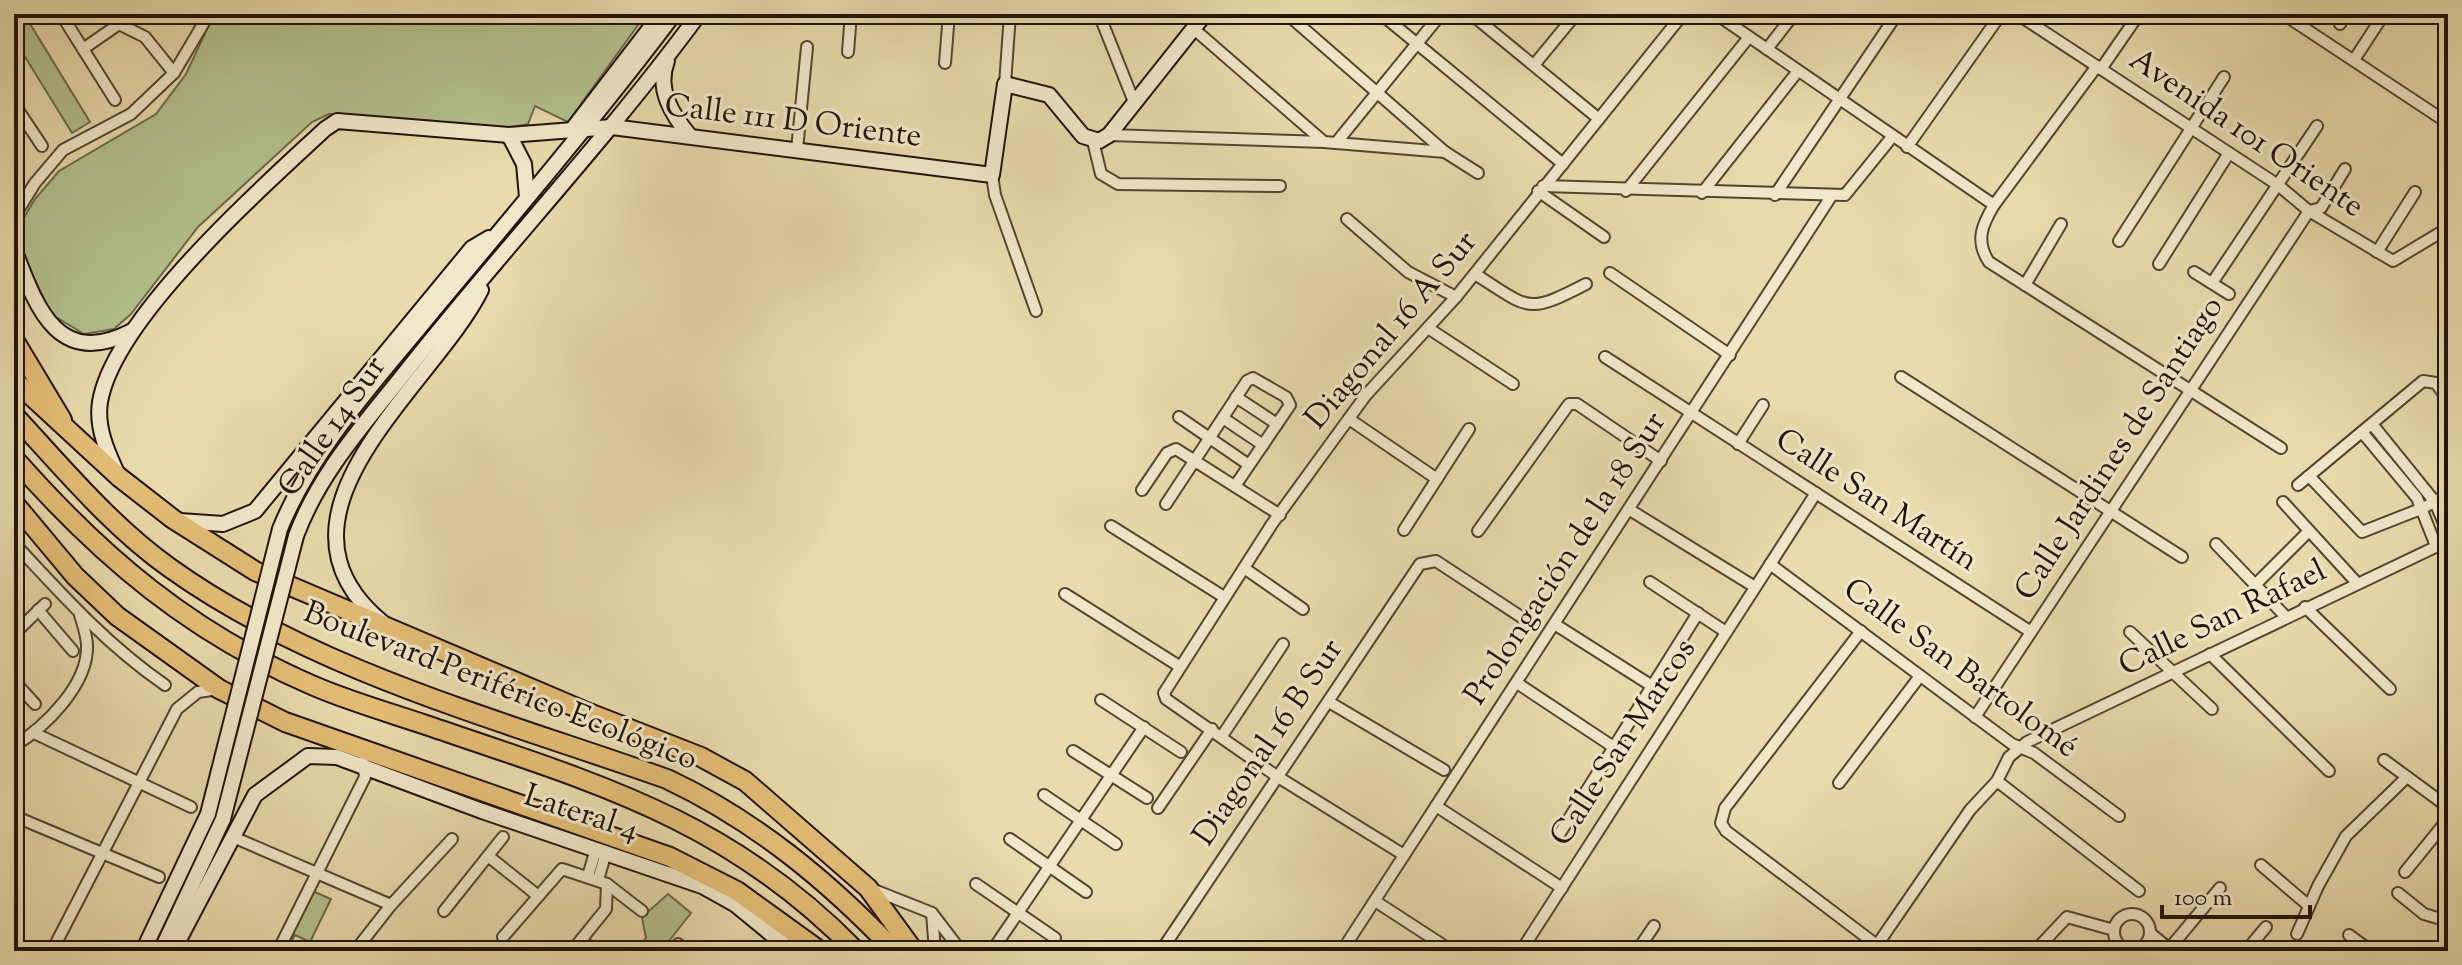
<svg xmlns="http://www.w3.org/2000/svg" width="2462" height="965" font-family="'Sorts Mill Goudy',serif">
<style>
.green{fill:#b3c18d;stroke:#6a6a4a;stroke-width:2}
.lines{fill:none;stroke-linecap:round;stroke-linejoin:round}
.stream{stroke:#687869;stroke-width:3}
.street-casing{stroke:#534531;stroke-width:14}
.secondary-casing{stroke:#211308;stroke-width:18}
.highway-casing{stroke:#211308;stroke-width:22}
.street{stroke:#f1e8ca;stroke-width:10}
.secondary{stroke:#f1e8ca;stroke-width:14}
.highway{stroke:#e4be76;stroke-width:18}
.secondary-bridge-casing{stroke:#211308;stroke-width:18;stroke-linecap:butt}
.secondary-bridge{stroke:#f1e8ca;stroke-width:14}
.labels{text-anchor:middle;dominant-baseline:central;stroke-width:6;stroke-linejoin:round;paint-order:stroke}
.street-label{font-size:32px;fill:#211308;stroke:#f1e8ca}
</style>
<rect width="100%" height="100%" fill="#e9dbad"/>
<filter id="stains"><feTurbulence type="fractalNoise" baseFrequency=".0025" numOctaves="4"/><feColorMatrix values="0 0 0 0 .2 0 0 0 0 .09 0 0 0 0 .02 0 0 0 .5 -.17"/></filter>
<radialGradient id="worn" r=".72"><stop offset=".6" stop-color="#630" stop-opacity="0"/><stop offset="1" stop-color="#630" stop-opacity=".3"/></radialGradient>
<g class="green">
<path d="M14,14H24L90,122L72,133L14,39Z"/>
<path d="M214,14H646L568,122L535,106L528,124L501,129L329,114L312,122L198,227L131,314L114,329L84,334L51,314L16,240L22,221L35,199L59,171L156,114L186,74Z"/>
<path d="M308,889L331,899L310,942L295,935L286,951H279Z"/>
<path d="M668,894L691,913L661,951H635L646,938L642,917Z"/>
</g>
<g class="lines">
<path class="stream" d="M14,308L21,335"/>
<g class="street-casing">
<g id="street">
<path d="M61,14L115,100"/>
<path d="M117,14L119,24L145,37L174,73"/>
<path d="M1099,14L1134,102"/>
<path d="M1287,14L1445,152L1478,173"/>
<path d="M1381,14L1563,164"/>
<path d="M1471,14L1599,119"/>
<path d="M1716,14L1994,205"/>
<path d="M2017,14L2278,185L2309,211L2393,261L2448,228"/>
<path d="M2283,14L2448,123"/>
<path d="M2340,24L2346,14"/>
<path d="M1194,29L1324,142"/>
<path d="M83,49L119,24"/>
<path d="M1767,49L1794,14"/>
<path d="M848,52L851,14"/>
<path d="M2354,60L2384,14"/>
<path d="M945,63L949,14"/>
<path d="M1534,65L1576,14"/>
<path d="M2097,66L1994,205C1982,225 1975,241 1989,262L2281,448"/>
<path d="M2101,69L2139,14"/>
<path d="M1005,84L1010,14"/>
<path d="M14,104L42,146"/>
<path d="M1109,135L1324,142L1445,152"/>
<path d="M1093,141L1101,174L1118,184L1280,186"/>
<path d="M1336,143L1441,14"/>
<path d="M1907,147L2001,14"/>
<path d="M797,150L807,47"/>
<path d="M992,175L995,195L1036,311"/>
<path d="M1543,186L1845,195L1892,137"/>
<path d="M1538,191L1604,237"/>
<path d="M1626,191L1749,37"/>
<path d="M1702,193L1798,71"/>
<path d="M1775,195L1897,14"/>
<path d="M2309,211L2321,208L2345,169"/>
<path d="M14,217L35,183L63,150L131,114L174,73L209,14"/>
<path d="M1347,219L1408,272L1456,297"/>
<path d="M2119,241L2224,77"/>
<path d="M2377,252L2415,192"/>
<path d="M2159,264L2229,153"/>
<path d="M2194,272L2229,294"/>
<path d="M1610,273L1730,355"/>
<path d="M1475,274C1530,309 1526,315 1586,284"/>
<path d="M2212,283L2317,126"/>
<path d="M2025,285L2061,224"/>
<path d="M1428,328L1513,384"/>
<path d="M1605,357L2031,632"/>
<path d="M1901,377L2182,557"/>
<path d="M1236,397L1277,424"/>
<path d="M1179,417L1249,465"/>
<path d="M1223,418L1263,445"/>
<path d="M1349,419L1437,479"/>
<path d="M2372,424L2435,502L2448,533"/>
<path d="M2362,432L2417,498L2436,546"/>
<path d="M1738,444L1763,405"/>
<path d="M2309,476L2362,532L2423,508L2448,494"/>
<path d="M2298,485L2423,381L2436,383L2448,400"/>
<path d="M1142,490L1167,453L1176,449L1280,515"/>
<path d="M2283,502L2357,583"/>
<path d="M1166,504L1247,381L1253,378L1286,397L1290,405L1235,486"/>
<path d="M1630,510L1755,587"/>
<path d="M1111,526L1224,597"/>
<path d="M1404,530L1469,429"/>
<path d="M1478,531L1569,404H1577L1661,461"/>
<path d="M14,543C61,594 107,645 165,685"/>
<path d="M2216,544L2286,617"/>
<path d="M1770,564L2012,744L2034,753L2119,816"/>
<path d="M1244,568L1303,609"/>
<path d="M1650,582L1726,632"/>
<path d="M2255,585L2309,531"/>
<path d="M1065,594L1179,666"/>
<path d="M2305,607L2390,689"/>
<path d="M38,610L73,651"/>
<path d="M1556,625L1652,686"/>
<path d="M1861,631L1725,808L1721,823L1726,831L1878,946"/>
<path d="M2130,632L2212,709"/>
<path d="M14,634L45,604"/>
<path d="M2210,654L2329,771"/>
<path d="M14,681L35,704"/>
<path d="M1517,683L1615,748"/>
<path d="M1101,700L1181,752"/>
<path d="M1329,702L1444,770"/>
<path d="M1975,717L2309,211"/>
<path d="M34,733L191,807"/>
<path d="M1222,736L1283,644"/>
<path d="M14,746C45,727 88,685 87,646C87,636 83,625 80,615"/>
<path d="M1073,751L1147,798"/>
<path d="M2384,760L2448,807"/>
<path d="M1997,781L2139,891"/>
<path d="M1839,783L1920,676"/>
<path d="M1044,795L1116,844"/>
<path d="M1436,806L1562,888"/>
<path d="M1158,808L1212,729"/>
<path d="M14,816L159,877"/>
<path d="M1560,833L1698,613"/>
<path d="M233,837L391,905"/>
<path d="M1010,839L1086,892"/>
<path d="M1404,855L1278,777L1166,699L1164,693L1272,524L1366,395L1456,297L1683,14"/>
<path d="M488,856L537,895"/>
<path d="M2261,865L2309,906"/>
<path d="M2405,872L2448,819"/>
<path d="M588,876L596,849"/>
<path d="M598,880L606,852"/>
<path d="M976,884L1055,938"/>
<path d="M874,890L932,913L961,951"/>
<path d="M2398,893L2424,914L2448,921"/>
<path d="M1375,901L1452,951"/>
<path d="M444,911L503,837"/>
<path d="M932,913L935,951"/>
<circle cx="2132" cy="932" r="18"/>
<path d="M2150,933L2172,951"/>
<path d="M2297,934L2318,886L2346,836L2407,777"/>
<path d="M2349,935L2371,951"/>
<path d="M503,937L562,869L607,884L642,911"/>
<path d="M581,940L595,951"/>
<path d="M678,944L686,951"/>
<path d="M14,945L25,951"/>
<path d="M2169,949L2220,888"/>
<path d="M52,951L177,709L198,692L219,689"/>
<path d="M278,951L365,777L363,762"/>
<path d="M355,951L391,905L452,839"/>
<path d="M572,951L606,909L607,884"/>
<path d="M992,951L1144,727"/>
<path d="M1161,951L1420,564L1436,561L1535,626"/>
<path d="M1342,951L1832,195"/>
<path d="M1521,951L1816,493"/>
<path d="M1637,951L1654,926"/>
<path d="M1873,951L1970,810L1997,781L2009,757L2027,742L2448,541"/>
<path d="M2035,951L2067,917L2114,930"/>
<path d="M2246,951L2266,927"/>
</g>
</g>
<g class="secondary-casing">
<g id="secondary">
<path d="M667,61C656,89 672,115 690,136"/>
<path d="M571,131L661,14"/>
<path d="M509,135L524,164L527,197"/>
<path d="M14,249C36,306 57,370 132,331"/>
<path d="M117,473C107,451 96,427 100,402C114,318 262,188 325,129L337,121L509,135L612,127L992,175L1005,84L1049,95L1083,136L1099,141L1109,135L1205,14"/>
<path d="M180,521L223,524L255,511L472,248L489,238"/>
<path d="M280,529C313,447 378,379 433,311C515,213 597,116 674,14"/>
<path d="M296,536C319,473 366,422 407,370C502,250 608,138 699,14"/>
<path d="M383,623C251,515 434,385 481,290"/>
<path d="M143,951L208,814"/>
<path d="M161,951L223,819"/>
<path d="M173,951L255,795L308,756L337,757L482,811L702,886L736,905L792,951"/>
</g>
</g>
<g class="highway-casing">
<g id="highway">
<path d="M14,340L62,420"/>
<path d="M14,380L119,477L173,519L255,571L589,713L701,757L745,781L868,888L914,951"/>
<path d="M14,415C63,468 111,526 170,568C314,671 501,720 667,779C756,821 828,881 895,951"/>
<path d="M14,458C102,558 191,633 314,686C349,701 387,712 423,724C592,782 727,818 856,951"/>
<path d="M14,503L75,576L117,616L219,689L285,722L670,857L737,891L820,951"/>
</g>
</g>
<use href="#street" class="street"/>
<use href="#secondary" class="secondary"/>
<use href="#highway" class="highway"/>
<g class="secondary-bridge-casing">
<g id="secondary-bridge">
<path d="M208,814L280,529"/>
<path d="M223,819L296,536"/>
</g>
</g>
<use href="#secondary-bridge" class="secondary-bridge"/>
</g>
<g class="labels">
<g class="street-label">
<text transform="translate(793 122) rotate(7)">Calle 111 D Oriente</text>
<text transform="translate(2246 134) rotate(34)">Avenida 101 Oriente</text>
<text transform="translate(1392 331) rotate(-50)">Diagonal 16 A Sur</text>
<text transform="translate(333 427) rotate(-55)">Calle 14 Sur</text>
<text transform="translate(2120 449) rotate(-57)">Calle Jardines de Santiago</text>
<text transform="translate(1876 501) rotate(33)">Calle San Martín</text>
<text transform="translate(1566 559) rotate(-57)">Prolongación de la 18 Sur</text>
<text transform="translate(2223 619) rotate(-26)">Calle San Rafael</text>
<text transform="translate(1960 669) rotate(36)">Calle San Bartolomé</text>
<text transform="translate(500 687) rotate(21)">Boulevard Periférico Ecológico</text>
<text transform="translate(1269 743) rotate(-56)">Diagonal 16 B Sur</text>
<text transform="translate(1624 743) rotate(-57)">Calle San Marcos</text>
<text transform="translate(581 814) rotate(18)">Lateral 4</text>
</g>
</g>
<rect width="2462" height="965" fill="none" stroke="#e9dbad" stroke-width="48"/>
<rect x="16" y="16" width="2430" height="933" fill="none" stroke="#211308" stroke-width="4"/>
<rect x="24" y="24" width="2414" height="917" fill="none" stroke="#211308" stroke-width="2"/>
<path d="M2162 905v12h148v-12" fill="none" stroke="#211308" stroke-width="4"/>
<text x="2174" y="905" font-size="24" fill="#211308" stroke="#f1e8ca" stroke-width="6" paint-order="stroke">100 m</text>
<rect width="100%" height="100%" filter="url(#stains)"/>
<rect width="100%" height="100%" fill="url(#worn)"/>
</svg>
